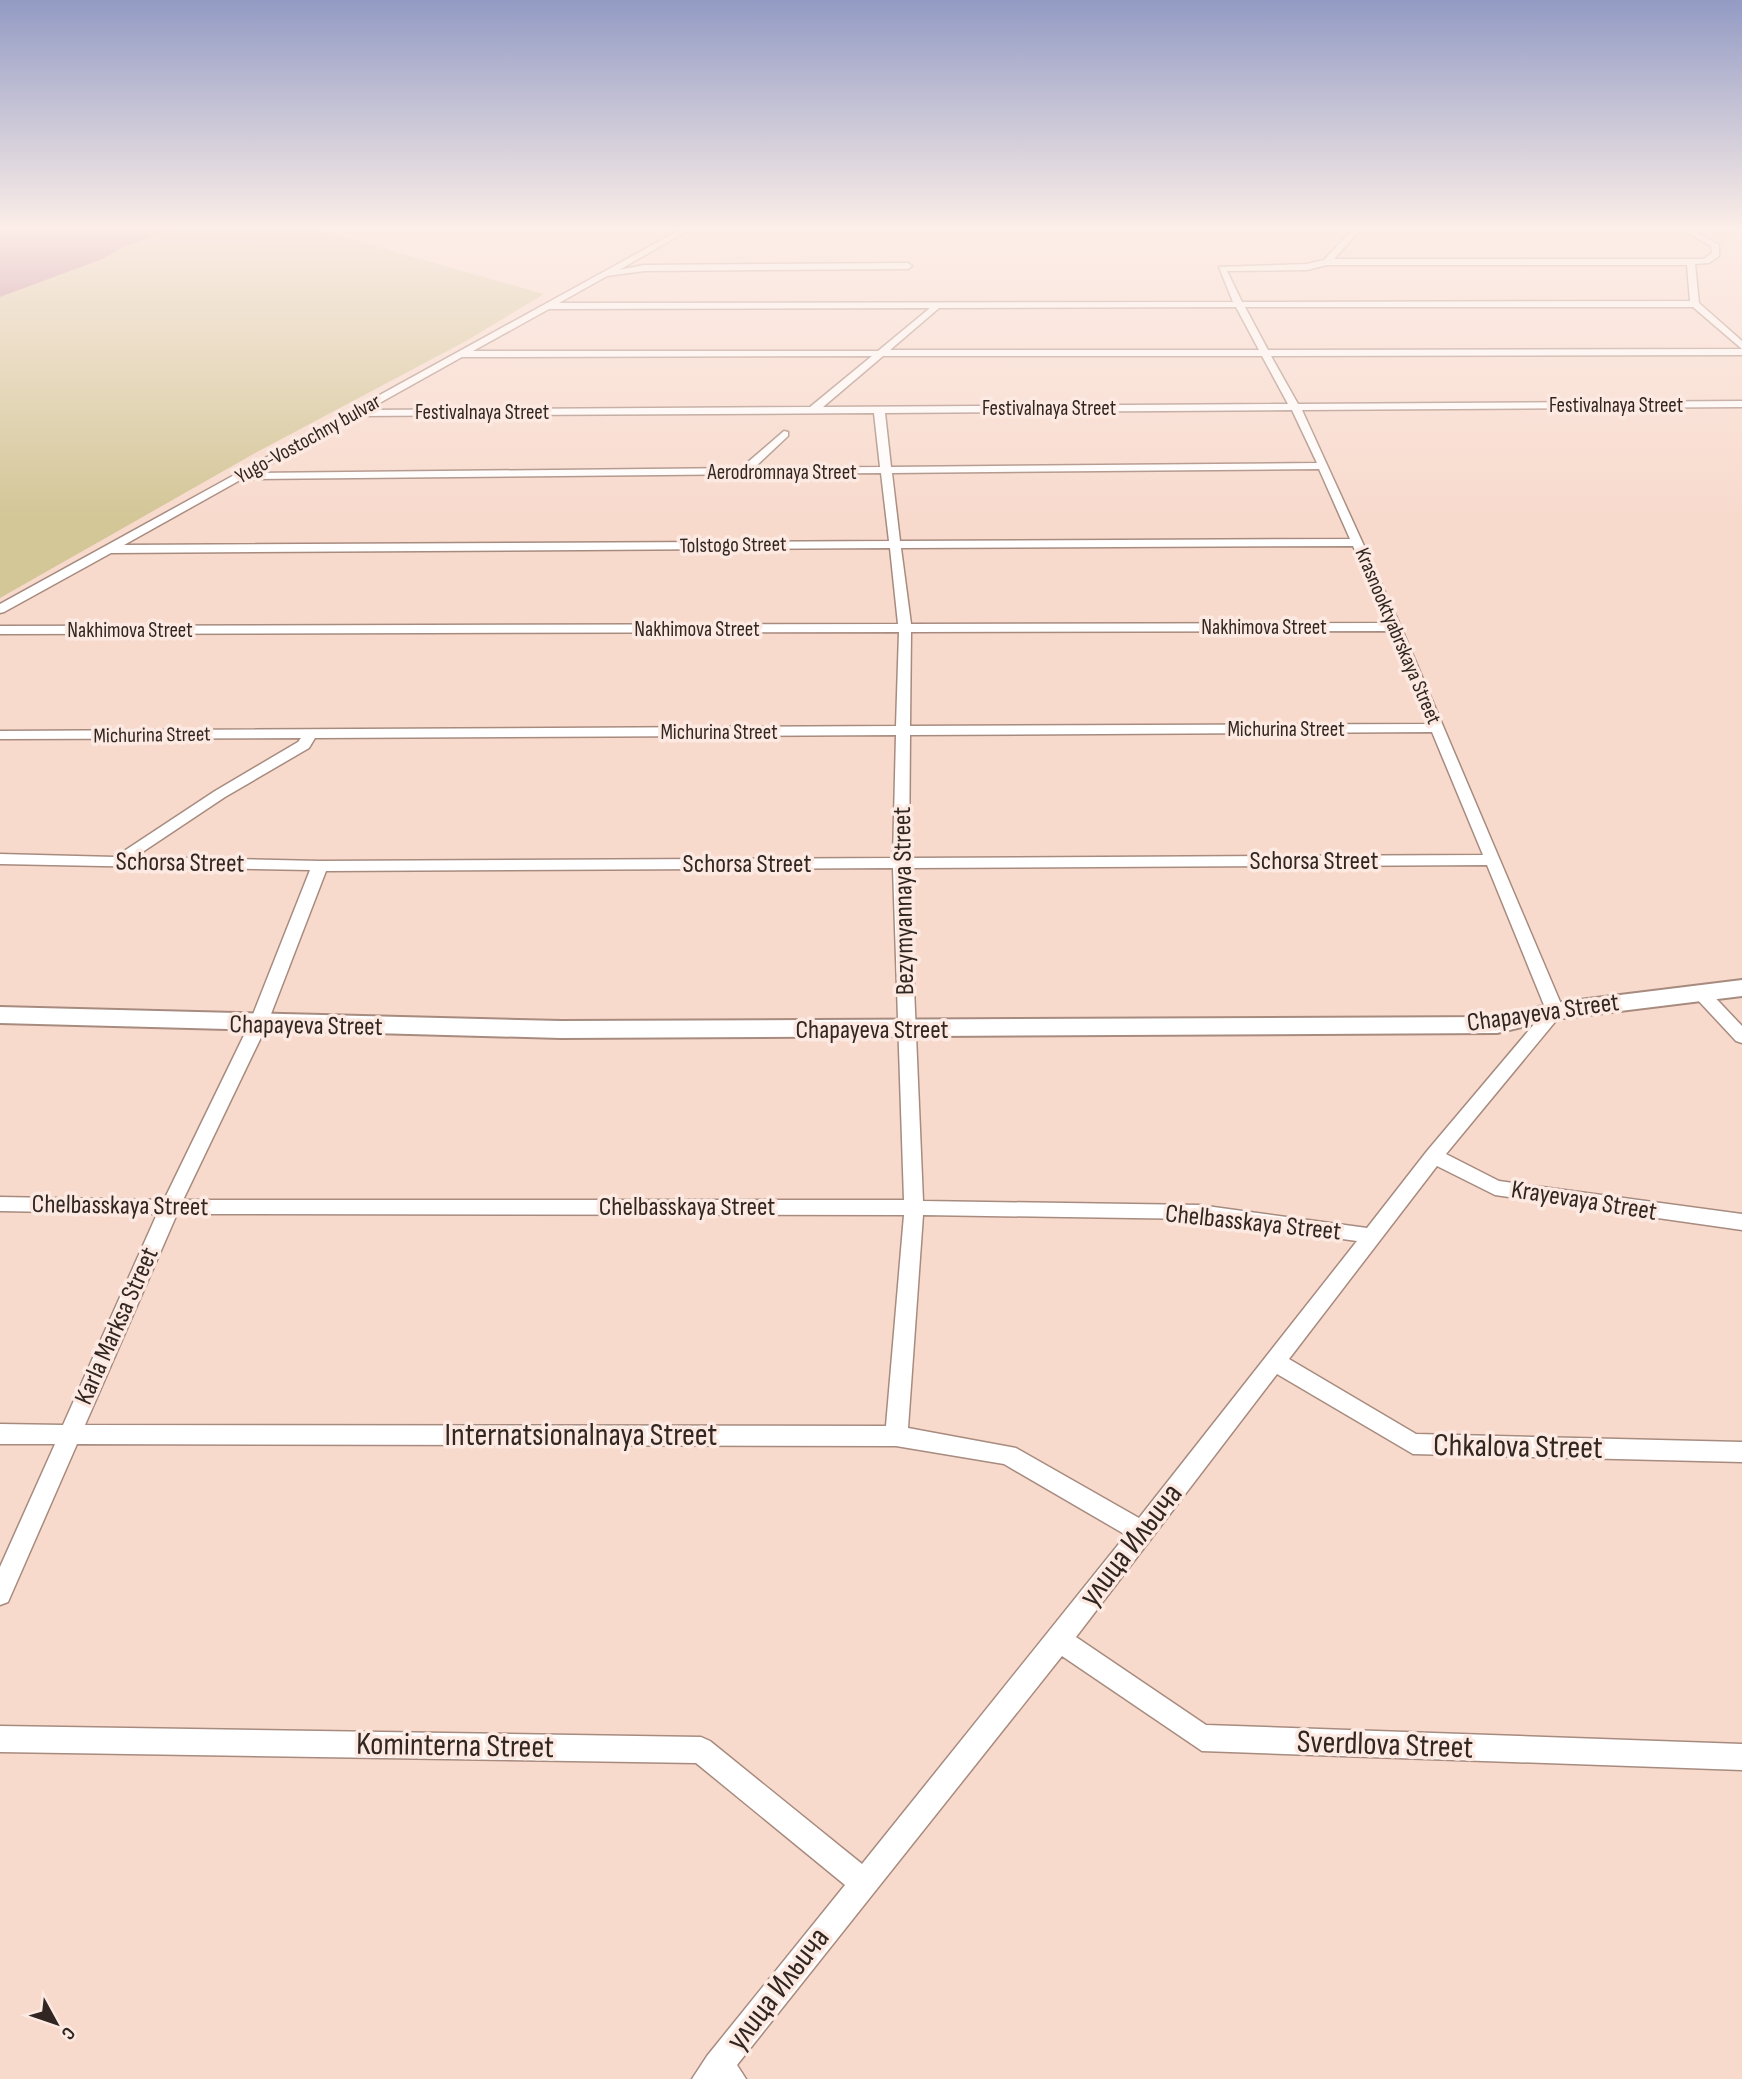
<svg xmlns="http://www.w3.org/2000/svg" width="1742" height="2079" font-family="'Sofia Sans Condensed',sans-serif">
<style>
.green{fill:#d3c697}
.water{fill:#b4768d}
.lines{fill:none;stroke-linecap:round;stroke-linejoin:round}
.minor-casing{stroke:#a78b7f;stroke-width:3}
.secondary-casing{stroke:#a78b7f;stroke-width:4}
.minor{fill:#fff;fill-rule:evenodd}
.secondary{fill:#fff;fill-rule:evenodd}
.labels{text-anchor:middle;dominant-baseline:central;stroke-width:7;stroke-linejoin:round;paint-order:stroke}
.far-street-label{font-size:21px;fill:#312621;stroke:#fceae2}
.street-label{font-size:26px;fill:#312621;stroke:#fceae2}
.near-street-label{font-size:32px;fill:#312621;stroke:#fceae2}
</style>
<rect width="100%" height="100%" fill="#f8dacd"/>
<path class="green" d="M184,227H307L544,294L466,341L257,452L0,598V297L103,259L124,246Z"/>
<path class="water" d="M0,227H184L125,246L103,259L0,297Z"/>
<g class="lines">
<g class="minor-casing">
<g id="minor">
<path d="M685,227H694L619,270L644,265L908,263L912,266L908,269L644,271L607,276L559,303L1233,302L1219,267L1307,264L1324,260L1355,227H1363L1334,259H1704L1712,253L1711,246L1678,227H1687L1719,245V256L1709,263L1695,264L1699,303L1742,341V349L1693,307H1245L1268,350L1742,349V355L1271,356L1298,404L1742,401V407L1302,410L1401,627L1564,1011L1446,1154L1499,1181L1742,1214V1230L1495,1195L1437,1166L1289,1359L1416,1434L1742,1442V1462L1413,1454L1277,1374L1076,1637L1206,1725L1742,1744V1770L1202,1751L1062,1656L737,2065L746,2079H692L707,2056L845,1885L696,1763L0,1752V1726L701,1737L710,1741L862,1864L1126,1535L1004,1464L896,1446L77,1444L8,1602L0,1605V1567L55,1444H0V1424L63,1425L157,1214L0,1211V1197L164,1200L248,1027L310,870L0,864V854L115,857L215,791L298,742L301,738L0,739V731L896,726L899,632L0,634V626L898,624L890,548L111,553L4,612L0,613V604ZM1327,265H1687L1690,301L1242,302L1227,271L1307,270ZM1236,307L1259,350H890L939,308ZM930,308L878,351H473L549,309ZM872,356L810,407L367,410L462,357ZM883,356H1262L1288,404L823,407ZM1292,410L1317,463L891,467L885,413ZM874,413L880,467L754,468L788,436V432L784,431L741,468L254,473L356,416ZM1319,469L1350,539L900,541L892,473ZM881,473L889,541L124,545L242,479ZM1353,546L1386,623L911,624L901,548ZM1390,631L1429,724L910,726L911,632ZM1432,732L1483,855L909,858L910,735ZM896,735L893,858L320,861L135,857L225,797L309,748L315,738ZM1487,865L1546,1010L1427,1151L1367,1228L1199,1205L923,1201L909,868ZM893,868L904,1200H183L266,1027L326,871ZM177,1214L904,1215L886,1426L85,1425ZM923,1215L1199,1219L1357,1241L1139,1518L1016,1448L908,1428Z"/>
<path d="M1701,987L1707,989L1742,1026V1043L1736,1041L1695,997L1693,993Z"/>
</g>
</g>
<g class="secondary-casing">
<path id="secondary" d="M1742,980V996L1555,1019L1497,1033L561,1038L0,1023V1007L561,1021L1497,1017L1555,1003Z"/>
</g>
<use href="#minor" class="minor"/>
<use href="#secondary" class="secondary"/>
</g>
<linearGradient id="sky" x2="0" y2="1"><stop stop-color="#939bc4"/><stop offset="0.44" stop-color="#fceee8"/><stop offset="1" stop-color="#fceee8" stop-opacity="0"/></linearGradient>
<rect width="1742" height="518" fill="url(#sky)"/>
<g class="labels">
<g class="far-street-label">
<text x="1616" y="405">Festivalnaya Street</text>
<text x="1049" y="408">Festivalnaya Street</text>
<text x="482" y="412">Festivalnaya Street</text>
<text transform="translate(308 439) rotate(-29)">Yugo-Vostochny bulvar</text>
<text x="782" y="472">Aerodromnaya Street</text>
<text transform="translate(733 545) rotate(-1)">Tolstogo Street</text>
<text x="1264" y="627">Nakhimova Street</text>
<text x="697" y="629">Nakhimova Street</text>
<text x="130" y="630">Nakhimova Street</text>
<text transform="translate(1398 636) rotate(67)">Krasnooktyabrskaya Street</text>
<text x="1286" y="729">Michurina Street</text>
<text x="719" y="732">Michurina Street</text>
<text transform="translate(152 735) rotate(-1)">Michurina Street</text>
</g>
<g class="street-label">
<text x="1314" y="861">Schorsa Street</text>
<text transform="translate(180 863) rotate(1)">Schorsa Street</text>
<text x="747" y="864">Schorsa Street</text>
<text transform="translate(904 901) rotate(-91)">Bezymyannaya Street</text>
<text transform="translate(1543 1013) rotate(-8)">Chapayeva Street</text>
<text transform="translate(306 1026) rotate(1)">Chapayeva Street</text>
<text x="872" y="1030">Chapayeva Street</text>
<text transform="translate(1584 1201) rotate(9)">Krayevaya Street</text>
<text transform="translate(120 1206) rotate(1)">Chelbasskaya Street</text>
<text x="687" y="1207">Chelbasskaya Street</text>
<text transform="translate(1253 1223) rotate(6)">Chelbasskaya Street</text>
<text transform="translate(117 1326) rotate(-66)">Karla Marksa Street</text>
</g>
<g class="near-street-label">
<text x="581" y="1435">Internatsionalnaya Street</text>
<text transform="translate(1518 1447) rotate(1)">Chkalova Street</text>
<text transform="translate(1131 1545) rotate(-52)">улица Ильича</text>
<text transform="translate(1385 1745) rotate(2)">Sverdlova Street</text>
<text transform="translate(455 1746) rotate(1)">Kominterna Street</text>
<text transform="translate(778 1989) rotate(-52)">улица Ильича</text>
</g>
</g>
<g transform="translate(56 2023) rotate(130)" stroke="#fceae2" stroke-width="5" paint-order="stroke">
<path d="M0-5L12 26L0 18L-12 26Z" fill="#312621"/>
<text y="-10" font-size="19" font-weight="bold" text-anchor="middle" fill="#312621">С</text>
</g>
</svg>
